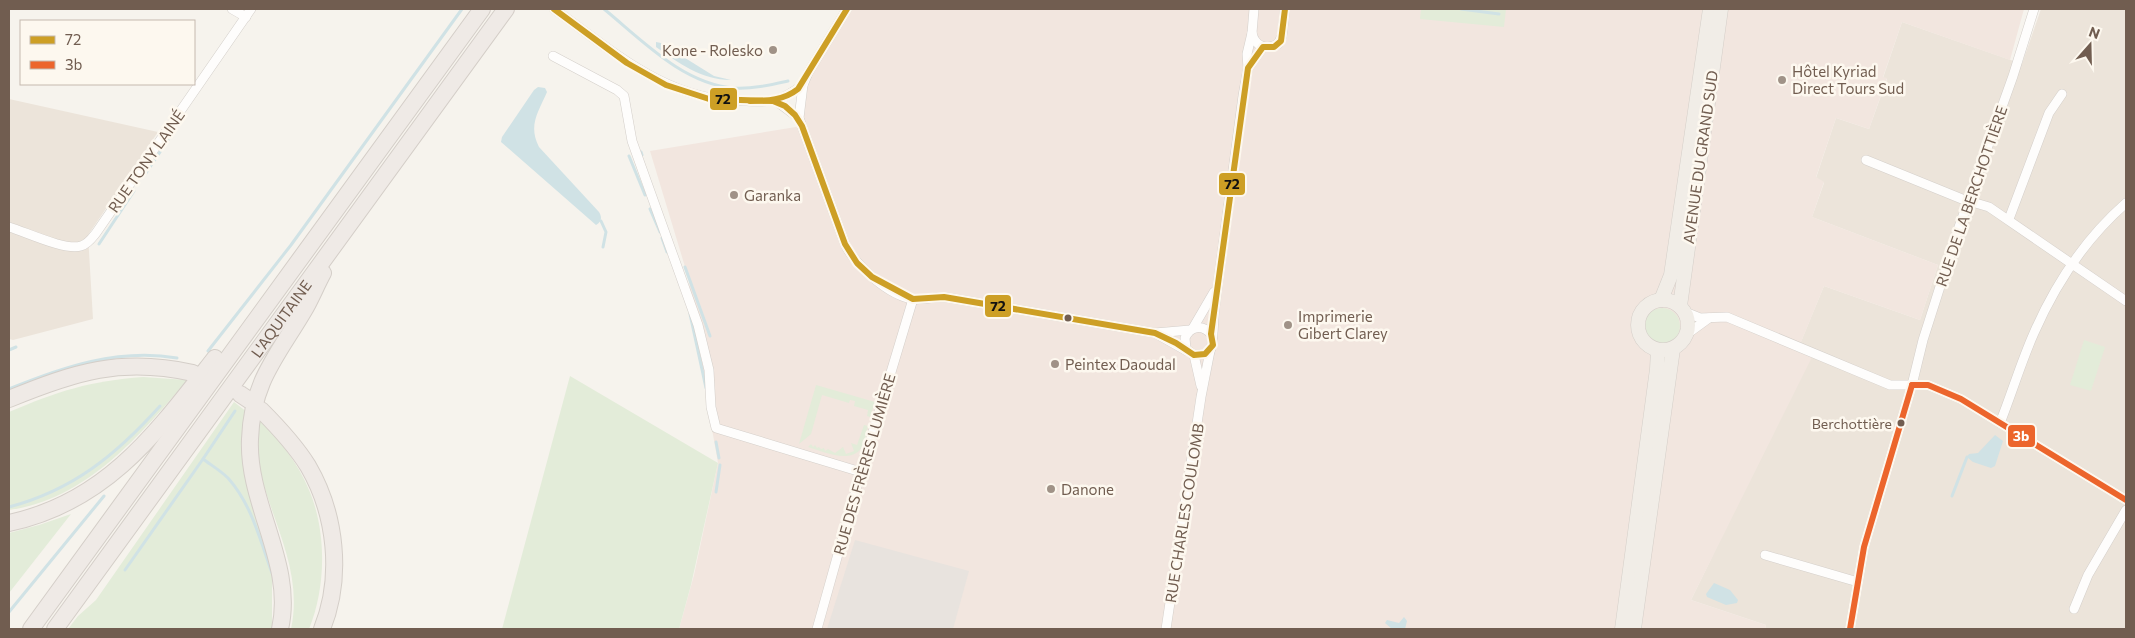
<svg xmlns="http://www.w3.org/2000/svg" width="2135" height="638" font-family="Commissioner,sans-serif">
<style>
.residential{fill:#ece4da}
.commercial{fill:#f2e6df}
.industrial{fill:#e8e3de}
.green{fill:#e3ecd9}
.water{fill:#d0e2e5}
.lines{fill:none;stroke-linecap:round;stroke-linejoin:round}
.stream{stroke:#d0e2e5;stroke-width:3}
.street-casing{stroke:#d4cfca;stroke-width:10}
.primary-casing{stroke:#d4cec8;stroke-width:15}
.highway-casing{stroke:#d4cec8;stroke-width:18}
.street{stroke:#fefdfc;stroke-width:9}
.primary{stroke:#f1ede7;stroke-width:14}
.highway{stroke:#efeae6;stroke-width:16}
.bus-1-casing{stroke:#fdf8ef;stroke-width:10}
.bus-2-casing{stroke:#fdf8ef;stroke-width:10}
.bus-1{stroke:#cd9f25;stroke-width:6}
.bus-2{stroke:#ec652c;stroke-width:6}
.poi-dot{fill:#a09287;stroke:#fdf8ef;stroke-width:2}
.bus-dot{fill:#715d50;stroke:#fdf8ef;stroke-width:2}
.labels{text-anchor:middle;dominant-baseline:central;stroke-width:5;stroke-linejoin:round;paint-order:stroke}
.bus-label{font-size:14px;fill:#715d50;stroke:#fdf8ef;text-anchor:end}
.poi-label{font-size:15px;fill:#715d50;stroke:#fdf8ef;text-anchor:start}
.street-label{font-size:15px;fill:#715d50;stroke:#fdf8ef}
.line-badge{stroke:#fdf8ef;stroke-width:2}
.badge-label{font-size:14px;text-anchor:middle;font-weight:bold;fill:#fff}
.pale-badge-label{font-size:14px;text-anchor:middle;font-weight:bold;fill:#111}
</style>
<rect width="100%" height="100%" fill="#f6f3ed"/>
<g class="residential">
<path d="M2041,9H2126V629H1765L1766,625L1691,600L1712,557L1824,286L1920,320L1938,265L1812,217L1824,183L1816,178L1836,118L1869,129L1887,79L1883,78L1902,22L2022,64Z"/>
<path d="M9,99L158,132L88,235L93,319L13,340L9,339Z"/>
</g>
<path class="commercial" d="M847,9H2024L2010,60L1902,22L1883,77L1887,78L1869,129L1836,118L1816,177L1824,182L1812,217L1938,265L1920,320L1824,286L1799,347L1814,353L1691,600L1766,625L1765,629H679L694,575L718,463L692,316L689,280L650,151L802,126L803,85Z"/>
<path class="industrial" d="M855,540L969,571L953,629H827Z"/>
<g class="green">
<path d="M1421,9H1506L1504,27L1420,19Z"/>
<circle cx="1662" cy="326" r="18"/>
<path d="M2084,340L2105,347L2091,391L2070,385Z"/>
<path d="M570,376L718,463L691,585L679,629H502Z"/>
<path d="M143,377L187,380C141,435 85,500 9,510V412C58,391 90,381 143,377Z"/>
<path d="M816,385L875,402L870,417L867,416L868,410L854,406L855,401L850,400L849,403L822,395L811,434L799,444Z"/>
<path d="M234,402L247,412L277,576L272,580V622L277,625L276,629H68L78,616L96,600Z"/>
<path d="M259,419C279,439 298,463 309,490C327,532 326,588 309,629H291C304,568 269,519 258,461C256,448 258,432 259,419Z"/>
<path d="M864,425L868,426C866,433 865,444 861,449C848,464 822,451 808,447L811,444L813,447L815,445L817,448L819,447L821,449L824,448L825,451L828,449L835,453L843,447L846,454L854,451L851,443L857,445Z"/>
<path d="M71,514L9,593V533L39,525Z"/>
</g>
<g class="water">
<path d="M656,42L661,43L714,76L731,80C701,80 679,63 656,47Z"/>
<path d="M538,87L545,88L547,92C538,113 528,125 539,147L599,212C602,217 602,222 596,225L501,142L502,137L534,90Z"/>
<path d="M1995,435L2003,441L1995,466L1991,468L1973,462L1967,457L1969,454L1978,453Z"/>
<path d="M1714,583L1730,590L1738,600L1737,603L1726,605L1707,597L1706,594Z"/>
<path d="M1404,617L1407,621L1405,629H1392L1385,623L1387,620L1399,623Z"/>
</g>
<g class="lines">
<g class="stream">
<path d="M604,9C642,40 683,84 734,88C753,89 770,85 788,81"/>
<path d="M1461,9L1499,14"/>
<path d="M641,152L642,155"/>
<path d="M629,156L645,195"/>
<path d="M144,176L168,140"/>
<path d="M650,209L660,232"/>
<path d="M601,221L606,232L603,247"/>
<path d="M662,238L667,252"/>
<path d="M99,244L134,191"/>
<path d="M685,267L710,336"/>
<path d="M690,314L706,388"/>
<path d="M9,350L16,347"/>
<path d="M208,351L291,245L462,9"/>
<path d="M9,389C63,367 118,348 177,358"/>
<path d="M716,442L719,458"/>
<path d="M203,459L235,411"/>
<path d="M716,492L720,465"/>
<path d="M1952,496L1967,457"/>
<path d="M9,507C73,490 116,455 160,406"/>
<path d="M125,570L203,459C211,465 221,471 228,478C252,505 260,540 272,573"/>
<path d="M9,612L104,496"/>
</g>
<g class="street-casing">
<g id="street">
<path d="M232,9L246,17"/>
<path d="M554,9C613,51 666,101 743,101C773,102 778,103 803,85"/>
<path d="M847,9L808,73L803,85L799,118L845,244C855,265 889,296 913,299C923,300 934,297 944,297L1155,333L1190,330"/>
<path d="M1252,33C1255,47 1266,50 1278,44L1282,36L1285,9"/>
<path d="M553,56L617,90L624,96L632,141L698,325L709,370L711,407L716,428L861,472"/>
<path d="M1248,68L1247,54L1252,33L1254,9"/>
<path d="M776,101L799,118"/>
<path d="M1866,160L1962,199L1989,207L2126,301"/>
<path d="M2009,219L2049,113L2062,94"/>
<path d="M9,227C26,232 65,251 81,246C88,244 92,238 96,233L251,9"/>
<path d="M1685,312L1700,318L1727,317L1890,385H1928L1961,399L2126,500"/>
<path d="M1193,328L1214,292"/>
<path d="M1155,333L1187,351"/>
<path d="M1687,334L1709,318"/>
<path d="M1210,351L1205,354L1194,355L1186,349L1185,338C1190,326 1202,324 1211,334"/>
<path d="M1194,355L1201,386"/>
<path d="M2000,423C2012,393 2021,362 2034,333C2055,285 2086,238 2126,203"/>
<path d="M1765,555L1858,582"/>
<path d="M2074,609L2088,575L2126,510"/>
<path d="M817,629L861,472L913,299"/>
<path d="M1166,629L1201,397L1210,351C1214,344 1213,317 1215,306L1243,96L1248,68L1263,47"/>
<path d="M1850,629L1864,547L1912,385L1923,340L1959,227L2013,76L2034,9"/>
</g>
</g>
<g class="primary-casing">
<g id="primary">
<circle cx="1663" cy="325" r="25"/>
<path d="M1661,300L1671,275L1710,9"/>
<path d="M1680,306L1721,9"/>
<path d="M1622,629L1657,369L1658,350"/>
<path d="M1634,629L1673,349"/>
</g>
</g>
<g class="highway-casing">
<g id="highway">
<path d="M240,394L249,400"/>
<path d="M9,399C75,372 121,357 193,373"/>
<path d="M261,410C278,427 295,445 308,466C336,514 343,577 322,629"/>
<path d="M9,523C107,502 157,432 215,358"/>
<path d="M31,629L482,9"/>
<path id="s1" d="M55,629L506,9"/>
<path d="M280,629C295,564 247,504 250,439C252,380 279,354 306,307C312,296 317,284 323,273"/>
</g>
</g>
<use href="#street" class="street"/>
<use href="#primary" class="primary"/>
<use href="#highway" class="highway"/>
<g class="bus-1-casing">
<g id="bus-1">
<path d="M554,9L627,63L666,85L709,99L773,101L785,106L795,115L802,126L845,244L857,263L872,277L913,299L944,297L1155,333L1176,343L1194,355L1205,354L1213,345L1211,334L1248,68L1263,47H1274L1281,41L1285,9"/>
<path d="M750,101C768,101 784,100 798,89L847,9"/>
</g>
</g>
<g class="bus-2-casing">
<g id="bus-2">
<path d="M1912,385H1928L1961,399L2126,500"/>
<path d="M1850,629L1864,547L1912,385"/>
</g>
</g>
<use href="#bus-1" class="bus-1"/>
<use href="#bus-2" class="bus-2"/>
</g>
<g class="poi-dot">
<circle cx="773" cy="50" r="5"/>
<circle cx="1782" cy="80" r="5"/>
<circle cx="734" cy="195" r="5"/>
<circle cx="1288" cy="325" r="5"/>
<circle cx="1055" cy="364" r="5"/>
<circle cx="1051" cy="489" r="5"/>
</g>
<g class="bus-dot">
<circle cx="1068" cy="318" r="4.5"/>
<circle cx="1901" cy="423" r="4.5"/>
</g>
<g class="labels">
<g class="bus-label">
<text x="1892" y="423">Berchottière</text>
</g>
<g class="poi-label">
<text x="763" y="50" text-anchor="end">Kone - Rolesko</text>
<text x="1792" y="71">Hôtel Kyriad<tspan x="1792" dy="17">Direct Tours Sud</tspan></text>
<text x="744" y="195">Garanka</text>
<text x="1298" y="316">Imprimerie<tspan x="1298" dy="17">Gibert Clarey</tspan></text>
<text x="1065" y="364">Peintex Daoudal</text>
<text x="1061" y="489">Danone</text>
</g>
<g class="street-label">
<text transform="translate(1700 157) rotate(-82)">AVENUE DU GRAND SUD</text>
<text transform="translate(146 161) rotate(-55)">RUE TONY LAINÉ</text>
<text transform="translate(1971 196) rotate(-71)">RUE DE LA BERCHOTTIÈRE</text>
<text stroke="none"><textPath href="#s1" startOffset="384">L'AQUITAINE</textPath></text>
<text transform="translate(864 464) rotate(-74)">RUE DES FRÈRES LUMIÈRE</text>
<text transform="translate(1184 513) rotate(-81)">RUE CHARLES COULOMB</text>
</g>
</g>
<g class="line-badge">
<rect x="709" y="87" width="29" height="24" rx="5" fill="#cd9f25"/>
<rect x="1218" y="172" width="28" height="24" rx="5" fill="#cd9f25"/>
<rect x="984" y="294" width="28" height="24" rx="5" fill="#cd9f25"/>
<rect x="2007" y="424" width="29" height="24" rx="5" fill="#ec652c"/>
</g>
<g class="badge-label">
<text x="2021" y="441">3b</text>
</g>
<g class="pale-badge-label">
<text x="723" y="104">72</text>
<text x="1232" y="189">72</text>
<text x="998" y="311">72</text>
</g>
<rect width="2135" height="638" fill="none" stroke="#715d50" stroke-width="20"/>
<rect x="20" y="20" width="175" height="65" fill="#fdf8ef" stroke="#c5baaf"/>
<rect x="30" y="36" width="25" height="8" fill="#cd9f25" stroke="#c5baaf"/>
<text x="65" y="45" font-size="15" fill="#715d50">72</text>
<rect x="30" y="61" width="25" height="8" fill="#ec652c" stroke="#c5baaf"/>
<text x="65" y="70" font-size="15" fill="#715d50">3b</text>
<g transform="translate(2090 45) rotate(20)" stroke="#fdf8ef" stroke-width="4" paint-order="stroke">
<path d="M0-4L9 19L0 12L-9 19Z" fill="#715d50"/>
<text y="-8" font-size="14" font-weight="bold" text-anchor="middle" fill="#715d50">N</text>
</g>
</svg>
